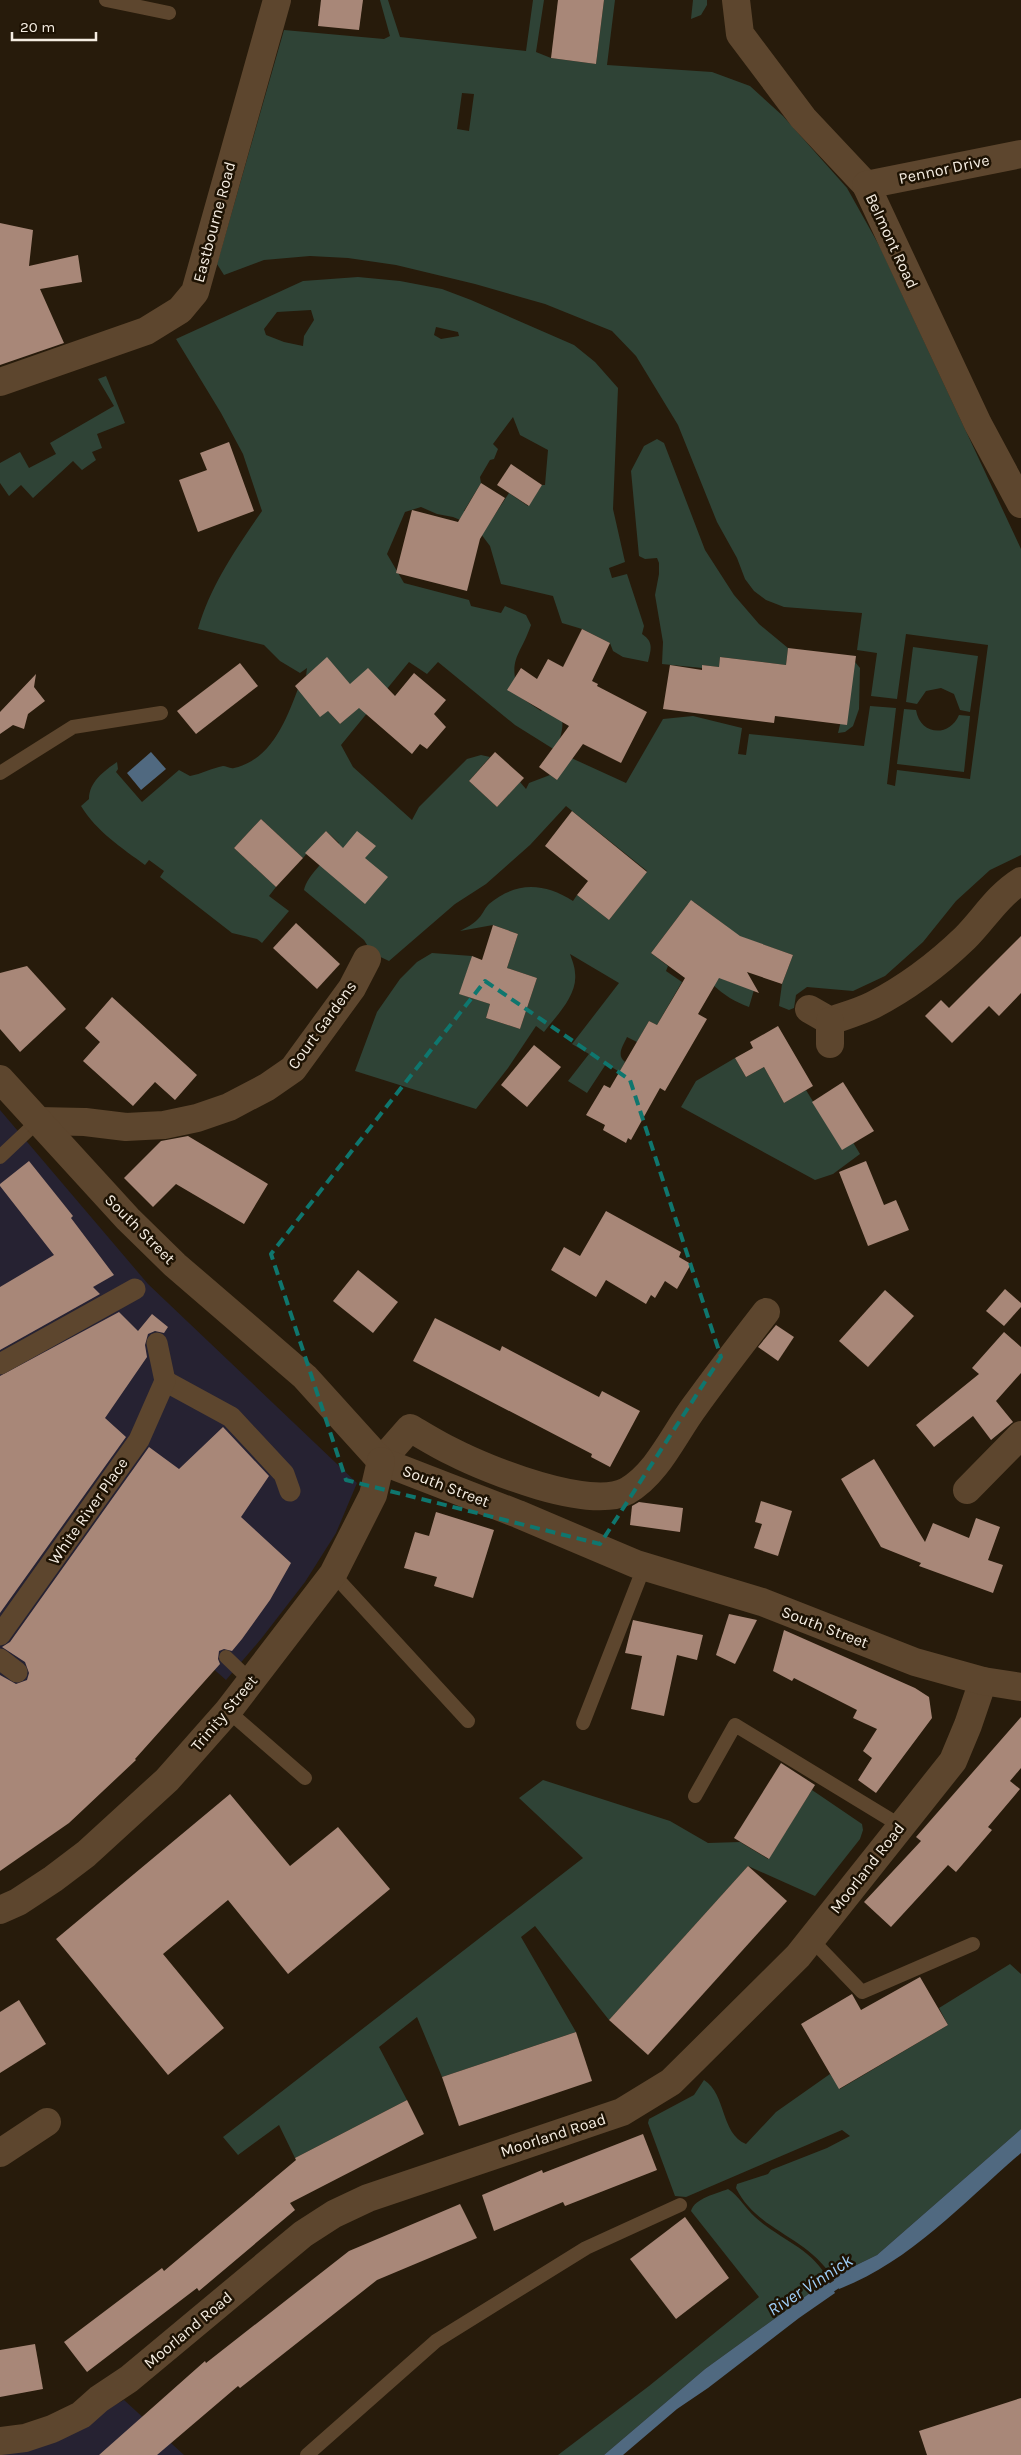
<svg xmlns="http://www.w3.org/2000/svg" width="1021" height="2455" font-family="Karla,sans-serif">
<style>
.commercial{fill:#262232}
.green{fill:#2f4336;fill-rule:evenodd}
.water{fill:#506980}
.lines{fill:none;stroke-linecap:round;stroke-linejoin:round}
.stream{stroke:#506980;stroke-width:9}
.building{fill:#a88778}
.service{stroke:#5d462e;stroke-width:14}
.pedestrian{stroke:#5d462e;stroke-width:21}
.minor{stroke:#5d462e;stroke-width:28}
.tertiary{stroke:#5d462e;stroke-width:28}
.marked{fill:none;stroke:#0f766e;stroke-width:4;stroke-dasharray:10 6;stroke-linejoin:round}
.labels{text-anchor:middle;dominant-baseline:central;stroke-width:5;stroke-linejoin:round;paint-order:stroke}
.street-label{font-size:16px;fill:#f5ede2;stroke:#1d1203}
.water-label{font-size:18px;font-style:italic;fill:#9fcef8;stroke:#1d1203}
</style>
<rect width="100%" height="100%" fill="#271b0b"/>
<g class="commercial">
<path d="M0,1110L148,1284L357,1483L336,1533L305,1582L261,1639L226,1680L169,1630L0,1760Z"/>
<path d="M124,2400L184,2455H0V2449L39,2445Z"/>
</g>
<g class="green">
<path d="M380,0H388L400,37L526,51L533,0H544L536,52L551,58L596,64L604,0H615L607,65L712,72L750,86L783,116L847,188L880,247L1021,549V855L990,870L956,901L923,942L885,976L853,991L807,987L796,995L794,1008L789,1010L779,1006L782,984L793,955L741,937L725,980L754,990L749,1007C735,1002 724,995 713,985L726,926L694,902L691,906L688,904L651,953L668,966L666,971L682,982L657,1025L649,1021L637,1042L627,1037C623,1046 616,1055 625,1062L620,1072L606,1064L587,1093L568,1081L589,1054L572,1044L619,983L570,954C572,960 575,967 575,973C578,995 556,1016 544,1032L536,1026L508,1068L476,1109L355,1071L377,1012L400,979L417,962L432,953L472,956L460,994L490,1004L486,1018L520,1029L537,978L507,968L518,934L493,925L460,931C466,928 473,924 477,920C482,916 484,909 489,904C517,881 544,883 573,901L577,895L609,920L647,871L566,806L530,845L486,884L455,904L389,961L372,953L364,940L304,890C307,875 329,857 339,843L326,831L303,858L261,819L234,848L276,887L269,896L289,911L262,943L257,939L232,933L160,877L164,871L149,860L145,865C122,848 96,831 81,806L89,799C89,782 104,771 117,762L118,769L116,772L142,802L179,770L190,776C201,774 212,768 223,766C226,766 230,769 234,768C274,759 288,715 301,681L340,724L365,702L327,658L306,676L307,668L300,673L280,661L264,645L198,629C210,586 237,547 262,511L243,454L221,413L176,339L303,281L358,277L400,281L442,289L471,300L574,345L595,362L618,388L613,509L625,562L609,568L612,578L627,574L644,626L642,634C654,642 651,649 648,662L623,657L613,651L610,643L582,629L562,623L553,596L501,584L490,546L475,526L453,517L437,514L421,507L405,512L387,554L404,583L469,600L471,606L501,613L505,606L526,615L531,625C519,659 507,658 520,697L541,711L550,696C567,719 564,726 556,751L626,783L663,719L693,716L742,728L738,754L746,755L749,734L864,746L870,706L896,708L887,784L895,786L897,770L970,779L988,645L906,634L897,699L871,696L877,653L857,650L862,613L784,607L766,600L754,591L745,579L737,558L717,522L678,425L636,356L612,331L545,304L475,284L396,265L348,258L310,256L264,260L224,275L217,264L284,30L384,39L390,36ZM462,93L474,94L469,131L457,129ZM311,310L314,320L304,336L303,346L284,342L266,335L264,329L277,312ZM436,327L458,332L459,336L441,339L434,335ZM513,417L520,435L548,450L545,485H542L528,506L509,493L488,525L464,511L481,483L480,477L490,460L494,459L498,449L493,444ZM409,662L427,674L438,662L515,725L555,750L557,780L550,775L529,783L526,789L520,782L497,807L469,781L490,757L481,755L467,759L419,807L412,820L353,767L341,745Z"/>
<path d="M693,0H707V5L701,15L691,19Z"/>
<path d="M106,376L125,423L97,434L102,448L92,452L96,460L82,470L73,461L33,498L21,485L9,496L0,483V463L20,452L29,468L56,454L50,443L114,406L98,379Z"/>
<path d="M657,439L664,443L705,550L734,595L759,624L788,648L786,665L720,657L719,667L702,665V668L662,664L663,642L655,595L659,574V563L657,558L645,559L639,556L631,471L644,446Z"/>
<path d="M913,647L978,656L970,712L960,710L954,694L941,688L926,691L917,704L906,702Z"/>
<path d="M855,662L860,668L859,709L853,726L845,732L838,733Z"/>
<path d="M904,709L916,710C920,735 949,738 959,715L970,716L964,772L897,764Z"/>
<path d="M735,1058L746,1077L764,1067L784,1103L806,1090L837,1141L848,1134L860,1154L833,1174L815,1180L681,1107L696,1081Z"/>
<path d="M543,1780L670,1821L708,1843L740,1842L768,1859L812,1790L862,1824L863,1830L860,1839L815,1896L748,1866L609,2020L535,1926L521,1937L576,2032L442,2077L417,2017L379,2047L407,2100L295,2158L279,2125L238,2155L223,2137L583,1858L519,1798Z"/>
<path d="M1010,1964L1021,1974V2129L877,2255L832,2277C807,2236 757,2231 736,2188L737,2184L768,2174L771,2170L827,2148L850,2136L842,2130L686,2197L675,2196L648,2123L649,2119L694,2095L704,2080C727,2095 720,2133 746,2144L776,2112L830,2074L840,2089L948,2025L939,2008Z"/>
<path d="M728,2189C739,2196 745,2208 755,2217C779,2239 814,2249 828,2280L705,2369L604,2455H558L649,2386L759,2297L691,2211C695,2198 716,2194 728,2189Z"/>
</g>
<g class="water">
<path d="M151,752L166,769L141,790L127,773Z"/>
<path d="M1021,2129V2153C964,2202 910,2262 839,2289L832,2277L877,2255Z"/>
<path d="M828,2280L835,2293L799,2318L708,2388L677,2409L623,2455H604L705,2369Z"/>
</g>
<g class="lines">
<path class="stream" d="M822,2294L846,2278"/>
</g>
<g class="building">
<path d="M321,0H363L359,30L318,26Z"/>
<path d="M558,0H604L596,64L551,58Z"/>
<path d="M0,223L33,230L29,266L78,255L82,282L40,289L64,343L0,365Z"/>
<path d="M229,442L254,511L198,532L179,480L207,470L200,453Z"/>
<path d="M511,464L542,485L529,506L497,485Z"/>
<path d="M481,483L505,498L480,539L467,591L396,573L412,510L458,522Z"/>
<path d="M582,629L610,643L592,681L598,684L597,686L647,712L621,763L583,744L557,780L539,767L569,726L507,690L521,668L537,679L548,659L563,667Z"/>
<path d="M788,648L856,656L847,725L775,716L774,723L663,709L670,665L702,670V665L719,667L720,657L786,665Z"/>
<path d="M327,657L350,684L368,668L395,696L414,673L446,700L434,714L446,727L427,749L420,744L412,754L359,708L340,724L328,711L320,717L295,686Z"/>
<path d="M240,663L258,686L196,734L177,711Z"/>
<path d="M36,674L34,687L45,701L28,714L24,729L13,725L0,734V712Z"/>
<path d="M495,752L524,778L497,807L469,781Z"/>
<path d="M572,811L647,872L609,920L577,895L588,881L545,846Z"/>
<path d="M261,819L303,858L276,887L234,848Z"/>
<path d="M326,831L343,848L357,831L376,846L365,858L388,877L365,904L305,853Z"/>
<path d="M691,900L740,936L793,955L782,984L747,972L759,993L719,978L698,1014L707,1019L665,1091L660,1088L631,1140L628,1138L626,1143L603,1130L605,1125L586,1115L604,1085L610,1088L649,1021L657,1025L685,978L651,953Z"/>
<path d="M296,923L340,964L317,989L273,948Z"/>
<path d="M493,925L518,934L507,968L537,978L520,1029L486,1018L490,1004L459,994L472,956L482,960Z"/>
<path d="M1021,936V993L999,1016L989,1006L952,1043L925,1016L941,1000L949,1008Z"/>
<path d="M27,966L66,1009L20,1052L0,1029V973Z"/>
<path d="M112,997L197,1075L175,1100L155,1082L133,1106L83,1061L100,1042L85,1028Z"/>
<path d="M778,1026L813,1086L784,1103L764,1067L746,1077L735,1058L753,1048L750,1042Z"/>
<path d="M534,1045L561,1067L527,1107L501,1085Z"/>
<path d="M843,1082L874,1131L842,1150L812,1102Z"/>
<path d="M188,1136L268,1184L244,1224L176,1184L153,1207L124,1178L161,1141Z"/>
<path d="M29,1161L73,1216L71,1218L114,1275L93,1287L100,1294L0,1350V1287L54,1255L0,1186V1184Z"/>
<path d="M866,1161L884,1205L896,1200L909,1230L868,1246L839,1172Z"/>
<path d="M606,1211L681,1252L679,1257L691,1264L677,1289L665,1281L655,1298L651,1295L646,1304L606,1280L596,1297L551,1270L564,1247L580,1256Z"/>
<path d="M358,1270L398,1302L373,1333L333,1301Z"/>
<path d="M1005,1289L1021,1303V1307L1004,1326L986,1311Z"/>
<path d="M885,1290L914,1316L868,1367L839,1341Z"/>
<path d="M119,1312L138,1331L152,1314L168,1327L164,1333L155,1331L148,1334L145,1345L147,1357L105,1418L126,1437L0,1613V1376Z"/>
<path d="M435,1318L500,1351L502,1346L599,1397L602,1391L640,1411L610,1467L591,1457L592,1454L413,1361Z"/>
<path d="M776,1325L794,1337L778,1361L758,1347Z"/>
<path d="M1004,1332L1021,1347V1373L996,1401L1013,1422L991,1440L973,1416L934,1447L916,1425L979,1374L972,1368Z"/>
<path d="M223,1427L269,1476L241,1517L291,1563L270,1600L242,1639L232,1651L224,1649L219,1651L218,1659L220,1664L135,1759L136,1760L69,1823L0,1871V1675L16,1684L27,1680L29,1673L25,1662L2,1647L10,1642L149,1447L179,1469Z"/>
<path d="M874,1459L925,1542L933,1523L969,1538L976,1518L1000,1527L988,1560L1003,1565L993,1593L919,1566L921,1563L881,1547L841,1479Z"/>
<path d="M761,1501L792,1511L778,1556L754,1548L762,1524L755,1522Z"/>
<path d="M639,1502L683,1508L680,1532L630,1525L632,1506Z"/>
<path d="M436,1512L494,1530L473,1598L434,1586L437,1577L404,1568L415,1532L429,1536Z"/>
<path d="M729,1614L757,1620L735,1664L716,1655Z"/>
<path d="M633,1620L703,1635L697,1660L677,1655L664,1716L631,1709L642,1656L625,1653Z"/>
<path d="M784,1630L915,1688L929,1697L932,1718L876,1793L858,1780L872,1758L863,1751L877,1729L853,1718L857,1710L794,1678L792,1681L773,1671Z"/>
<path d="M1021,1717V1768L1010,1781L1020,1789L988,1827L992,1830L956,1872L948,1865L891,1927L864,1902L921,1841L916,1837Z"/>
<path d="M781,1763L815,1785L769,1859L734,1838Z"/>
<path d="M230,1794L290,1866L338,1827L390,1889L288,1974L228,1900L163,1954L224,2028L168,2075L56,1939Z"/>
<path d="M748,1866L787,1901L648,2055L609,2020Z"/>
<path d="M920,1977L948,2025L839,2089L801,2024L852,1994L861,2010Z"/>
<path d="M19,2000L46,2044L0,2073V2012Z"/>
<path d="M576,2032L592,2081L459,2126L442,2077Z"/>
<path d="M407,2100L424,2134L290,2203L295,2210L199,2291L197,2288L87,2372L64,2342L162,2268L164,2271L296,2160L295,2158Z"/>
<path d="M643,2134L657,2170L565,2206L563,2202L494,2231L482,2195L542,2170L543,2173Z"/>
<path d="M460,2204L477,2238L377,2280L240,2388L238,2386L157,2455H99L205,2361L206,2363L349,2251Z"/>
<path d="M685,2217L729,2278L676,2319L630,2259Z"/>
<path d="M35,2344L43,2389L0,2397V2350Z"/>
<path d="M1021,2398V2455H927L919,2431Z"/>
</g>
<g class="lines">
<g class="service">
<path d="M106,0L169,13"/>
<path d="M0,773L73,727L161,713"/>
<path d="M0,1157L38,1121"/>
<path d="M333,1574L468,1721"/>
<path d="M226,1657L251,1681"/>
<path d="M228,1711L305,1778"/>
<path d="M583,1723L644,1567"/>
<path d="M695,1796L735,1725L901,1826"/>
<path d="M811,1939L862,1992L973,1944"/>
<path d="M307,2455L436,2341L586,2248L680,2205"/>
</g>
<g class="pedestrian">
<path d="M0,1364L135,1289"/>
<path d="M165,1381L231,1417L284,1474L290,1491"/>
<path d="M0,1635L139,1440L165,1381L157,1343"/>
<path d="M0,1659L17,1672"/>
</g>
<g class="minor">
<path d="M736,0L740,34L803,118L866,185L978,424L1021,504"/>
<path d="M866,185L1021,154"/>
<path d="M0,382L146,331L180,310L195,292L277,0"/>
<path d="M809,1009L830,1021C844,1016 859,1012 873,1005C906,988 938,964 965,938C984,919 997,896 1021,881"/>
<path d="M830,1021V1044"/>
<path d="M38,1121L85,1122L126,1127L164,1125L197,1118L229,1107L267,1087L293,1069L352,988L367,959"/>
<path d="M381,1461L410,1428C424,1436 438,1445 453,1452C488,1470 590,1511 627,1491C658,1473 674,1434 695,1406C718,1374 742,1343 766,1312"/>
<path d="M967,1490L1021,1435"/>
<path d="M0,2153L47,2122"/>
<path d="M0,2441L25,2438L52,2429L81,2415L99,2399L129,2379L303,2234L334,2214L368,2198L622,2112L671,2082L798,1956L953,1761L968,1725L983,1681"/>
</g>
<g class="tertiary">
<path d="M0,1079L128,1219L175,1265L305,1377L381,1461L518,1514L636,1564L762,1602L915,1662L983,1681L1021,1687"/>
<path d="M0,1910L18,1902L53,1879L86,1854L167,1780L228,1711L333,1574L373,1495L381,1461"/>
</g>
</g>
<path class="marked" d="M485,981L630,1080L721,1357L600,1544L346,1480L271,1254Z"/>
<g class="labels">
<g class="street-label">
<text transform="translate(944 169) rotate(-12)">Pennor Drive</text>
<text transform="translate(214 222) rotate(-75)">Eastbourne Road</text>
<text transform="translate(892 241) rotate(65)">Belmont Road</text>
<text transform="translate(322 1025) rotate(-54)">Court Gardens</text>
<text transform="translate(140 1229) rotate(45)">South Street</text>
<text transform="translate(446 1486) rotate(21)">South Street</text>
<text transform="translate(88 1511) rotate(-55)">White River Place</text>
<text transform="translate(825 1627) rotate(21)">South Street</text>
<text transform="translate(224 1713) rotate(-50)">Trinity Street</text>
<text transform="translate(867 1868) rotate(-52)">Moorland Road</text>
<text transform="translate(553 2135) rotate(-18)">Moorland Road</text>
<text transform="translate(188 2330) rotate(-40)">Moorland Road</text>
</g>
<g class="water-label">
<text transform="translate(810 2285) rotate(-33)">River Vinnick</text>
</g>
</g>
<path d="M12 32v8h84v-8" fill="none" stroke="#f5ede2" stroke-width="2.5"/>
<text x="20" y="32" font-size="15" fill="#f5ede2" stroke="#1d1203" stroke-width="4" paint-order="stroke">20 m</text>
</svg>
